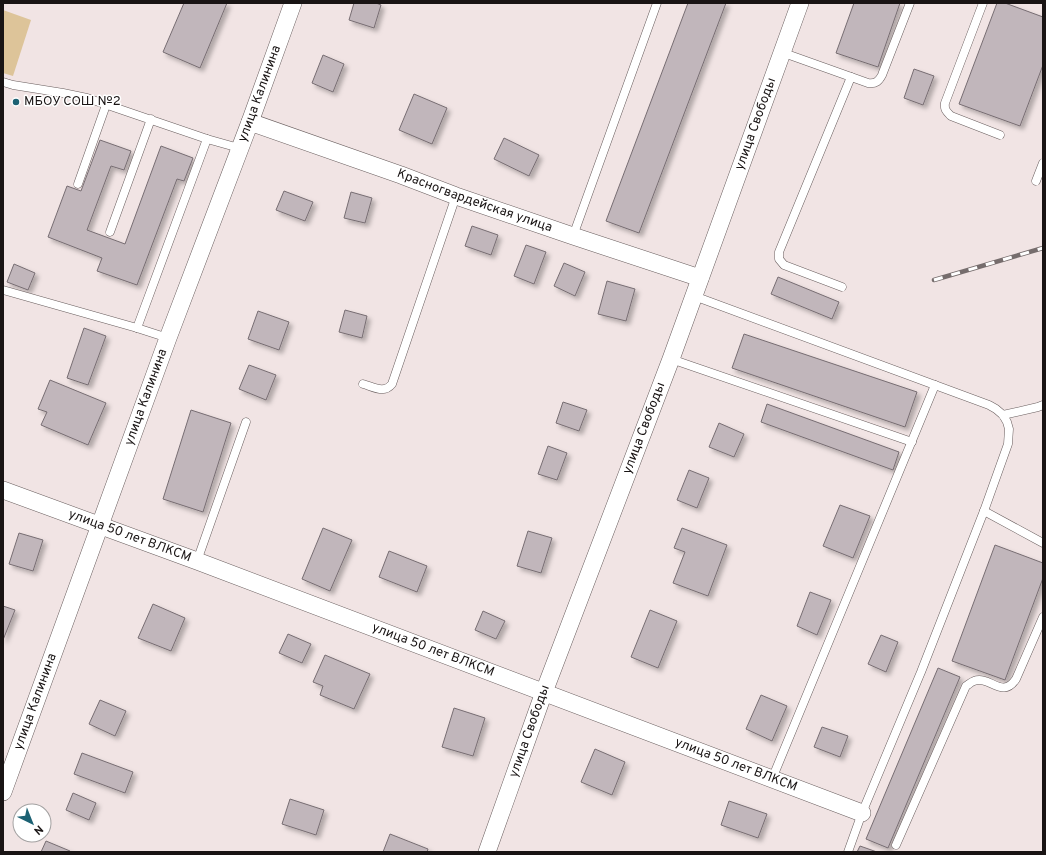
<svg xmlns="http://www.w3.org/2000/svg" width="1046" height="855" font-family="Overpass,sans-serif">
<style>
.green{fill:#ddc499}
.building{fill:#c1b6bb;stroke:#776d72;filter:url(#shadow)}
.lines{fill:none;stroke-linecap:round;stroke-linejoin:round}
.lane-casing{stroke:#695e5e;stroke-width:9}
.street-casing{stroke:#695e5e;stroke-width:18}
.lane{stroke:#fff;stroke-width:8}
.street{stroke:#fff;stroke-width:17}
.rail-casing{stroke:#766d6d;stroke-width:4.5}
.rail{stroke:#fff;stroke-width:3;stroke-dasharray:9;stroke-linecap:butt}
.poi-dot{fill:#1c6173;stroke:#fff;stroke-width:1.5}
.labels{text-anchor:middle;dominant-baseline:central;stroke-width:3;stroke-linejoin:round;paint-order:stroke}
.street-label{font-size:13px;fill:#191414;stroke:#fff}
.poi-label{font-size:13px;fill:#191414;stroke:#fff;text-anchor:start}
</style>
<defs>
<filter id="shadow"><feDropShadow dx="3.5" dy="3.5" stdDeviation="2" flood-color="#0004"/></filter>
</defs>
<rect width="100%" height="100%" fill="#f1e4e4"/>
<path class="green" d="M3,10L31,20L13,76L3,73Z"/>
<g class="building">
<path d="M184,3H227L200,68L163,52Z"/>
<path d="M354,3H376L381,5L374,28L349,20Z"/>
<path d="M688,3H726L639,233L606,221Z"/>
<path d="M854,3H900L878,67L836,53Z"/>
<path d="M997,3H1005L1043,17V65L1020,126L959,104Z"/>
<path d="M323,55L344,64L333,92L312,83Z"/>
<path d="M914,69L934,76L923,105L904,98Z"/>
<path d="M414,94L447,108L432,144L399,130Z"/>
<path d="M504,138L539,155L529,176L494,159Z"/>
<path d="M100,140L131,151L124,170L111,166L87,230L125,244L161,146L193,158L184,181L177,179L137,285L97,271L102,258L48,237L67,186L81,191Z"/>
<path d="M284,191L313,202L305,221L276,210Z"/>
<path d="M351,192L372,198L365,223L344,218Z"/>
<path d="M472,226L498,235L491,255L465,246Z"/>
<path d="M526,245L546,252L534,284L514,276Z"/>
<path d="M564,263L585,272L575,296L554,286Z"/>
<path d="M14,264L35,273L28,290L7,282Z"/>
<path d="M778,277L839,302L832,319L771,294Z"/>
<path d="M607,281L635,289L626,321L598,314Z"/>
<path d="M345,310L367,316L362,338L339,332Z"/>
<path d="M258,311L289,322L279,350L248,339Z"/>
<path d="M84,328L106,336L88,385L67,378Z"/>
<path d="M744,334L917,392L905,427L732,368Z"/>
<path d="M249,365L276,375L266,400L239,389Z"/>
<path d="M50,380L106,403L88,445L41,425L47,412L38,409Z"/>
<path d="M563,402L587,410L579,431L556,423Z"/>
<path d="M767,404L899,452L893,470L761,422Z"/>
<path d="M191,410L231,423L203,512L163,499Z"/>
<path d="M719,423L744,434L734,457L709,447Z"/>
<path d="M548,446L567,453L557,480L538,474Z"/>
<path d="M689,470L709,478L697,508L677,500Z"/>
<path d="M840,505L870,516L853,558L823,546Z"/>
<path d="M323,528L352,540L330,591L302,579Z"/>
<path d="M682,528L727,545L708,596L673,583L685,552L674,548Z"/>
<path d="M528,531L552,538L541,573L517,566Z"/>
<path d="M19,533L43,540L33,571L9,564Z"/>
<path d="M995,545L1043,563V578L1005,680L952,661Z"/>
<path d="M389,551L427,566L417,592L379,577Z"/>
<path d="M810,592L831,600L817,635L797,626Z"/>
<path d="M153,604L185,618L171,651L138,638Z"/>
<path d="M3,606L15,610L3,640Z"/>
<path d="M650,610L677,621L658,668L631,657Z"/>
<path d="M483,611L505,621L496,639L475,630Z"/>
<path d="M288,634L311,644L302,663L279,653Z"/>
<path d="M881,635L898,642L886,672L868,664Z"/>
<path d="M325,655L370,674L354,709L320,695L323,686L313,682Z"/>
<path d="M938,668L960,677L888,848L866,839Z"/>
<path d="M761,695L787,706L772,741L746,729Z"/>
<path d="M100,700L126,711L115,736L89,724Z"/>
<path d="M454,708L485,718L473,756L442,747Z"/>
<path d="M822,727L848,736L840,757L814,747Z"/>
<path d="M595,749L625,762L612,795L581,782Z"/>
<path d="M82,753L133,772L125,793L74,774Z"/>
<path d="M73,793L96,803L89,820L66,810Z"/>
<path d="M290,799L324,810L316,835L282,824Z"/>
<path d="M729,801L767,814L758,838L721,825Z"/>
<path d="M390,834L428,849L427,852H383Z"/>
<path d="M46,841L70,851L69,852H41Z"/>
<path d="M860,846L877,852H857Z"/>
</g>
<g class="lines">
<g class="lane-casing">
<g id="lane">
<path d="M983,3L945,103C944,110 947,112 951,116L1000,135"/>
<path d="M781,52L868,83C876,84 879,81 882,75L910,3"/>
<path d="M3,82L13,85L63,93L87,98L207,139L239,148"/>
<path d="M1036,181L1043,163"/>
<path d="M78,184L106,105"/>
<path d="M110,232L151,119"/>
<path d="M573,236L657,3"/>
<path d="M842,287L784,265L779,259V252L851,77"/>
<path d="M3,290L137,328L168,338"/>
<path d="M694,296L989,405L996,409L1003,415L1007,422L1009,429L1008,444L984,511L921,672L862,813L848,852"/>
<path d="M137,328L207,139"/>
<path d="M671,359L912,442"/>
<path d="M363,384C374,387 384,394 392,384L456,196"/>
<path d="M1003,415L1038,407L1043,405"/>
<path d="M984,511L1043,543"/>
<path d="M197,561L246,422"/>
<path d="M772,779L935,385"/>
<path d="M896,845L966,686C968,685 971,682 974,681C990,675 1002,700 1016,679L1043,617"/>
</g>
</g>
<g class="street-casing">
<g id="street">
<path id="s1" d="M250,122L401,175L456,196L573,236L700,278"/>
<path id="s2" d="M3,490L197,561L862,813"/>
<path id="s3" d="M3,792L168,338L250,122L293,3"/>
<path id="s4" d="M487,852L544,692L671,359L800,3"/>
</g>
</g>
<use href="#lane" class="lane"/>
<use href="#street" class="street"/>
<g class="rail-casing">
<path id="rail" d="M934,280L1043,248"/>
</g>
<use href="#rail" class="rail"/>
</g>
<circle class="poi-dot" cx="16" cy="102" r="4"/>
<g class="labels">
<g class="street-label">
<text stroke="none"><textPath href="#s3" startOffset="744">улица Калинина</textPath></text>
<text stroke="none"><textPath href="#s4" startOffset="776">улица Свободы</textPath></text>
<text stroke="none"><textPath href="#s1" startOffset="238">Красногвардейская улица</textPath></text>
<text stroke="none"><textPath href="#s3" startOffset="420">улица Калинина</textPath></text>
<text stroke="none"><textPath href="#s4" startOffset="452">улица Свободы</textPath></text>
<text stroke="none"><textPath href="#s2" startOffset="135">улица 50 лет ВЛКСМ</textPath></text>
<text stroke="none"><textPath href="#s2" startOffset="459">улица 50 лет ВЛКСМ</textPath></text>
<text stroke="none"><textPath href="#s3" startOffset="96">улица Калинина</textPath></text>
<text stroke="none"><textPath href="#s4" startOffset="128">улица Свободы</textPath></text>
<text stroke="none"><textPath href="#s2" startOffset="783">улица 50 лет ВЛКСМ</textPath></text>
</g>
<g class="poi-label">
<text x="24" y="102">МБОУ СОШ №2</text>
</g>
</g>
<rect width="1046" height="855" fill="none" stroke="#191414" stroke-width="8"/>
<g transform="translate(32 823) rotate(137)"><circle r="19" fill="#ffffff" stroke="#a3a1a1"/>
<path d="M0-3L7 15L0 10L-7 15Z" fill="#1c6173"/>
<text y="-6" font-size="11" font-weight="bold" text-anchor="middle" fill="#191414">N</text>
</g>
</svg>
